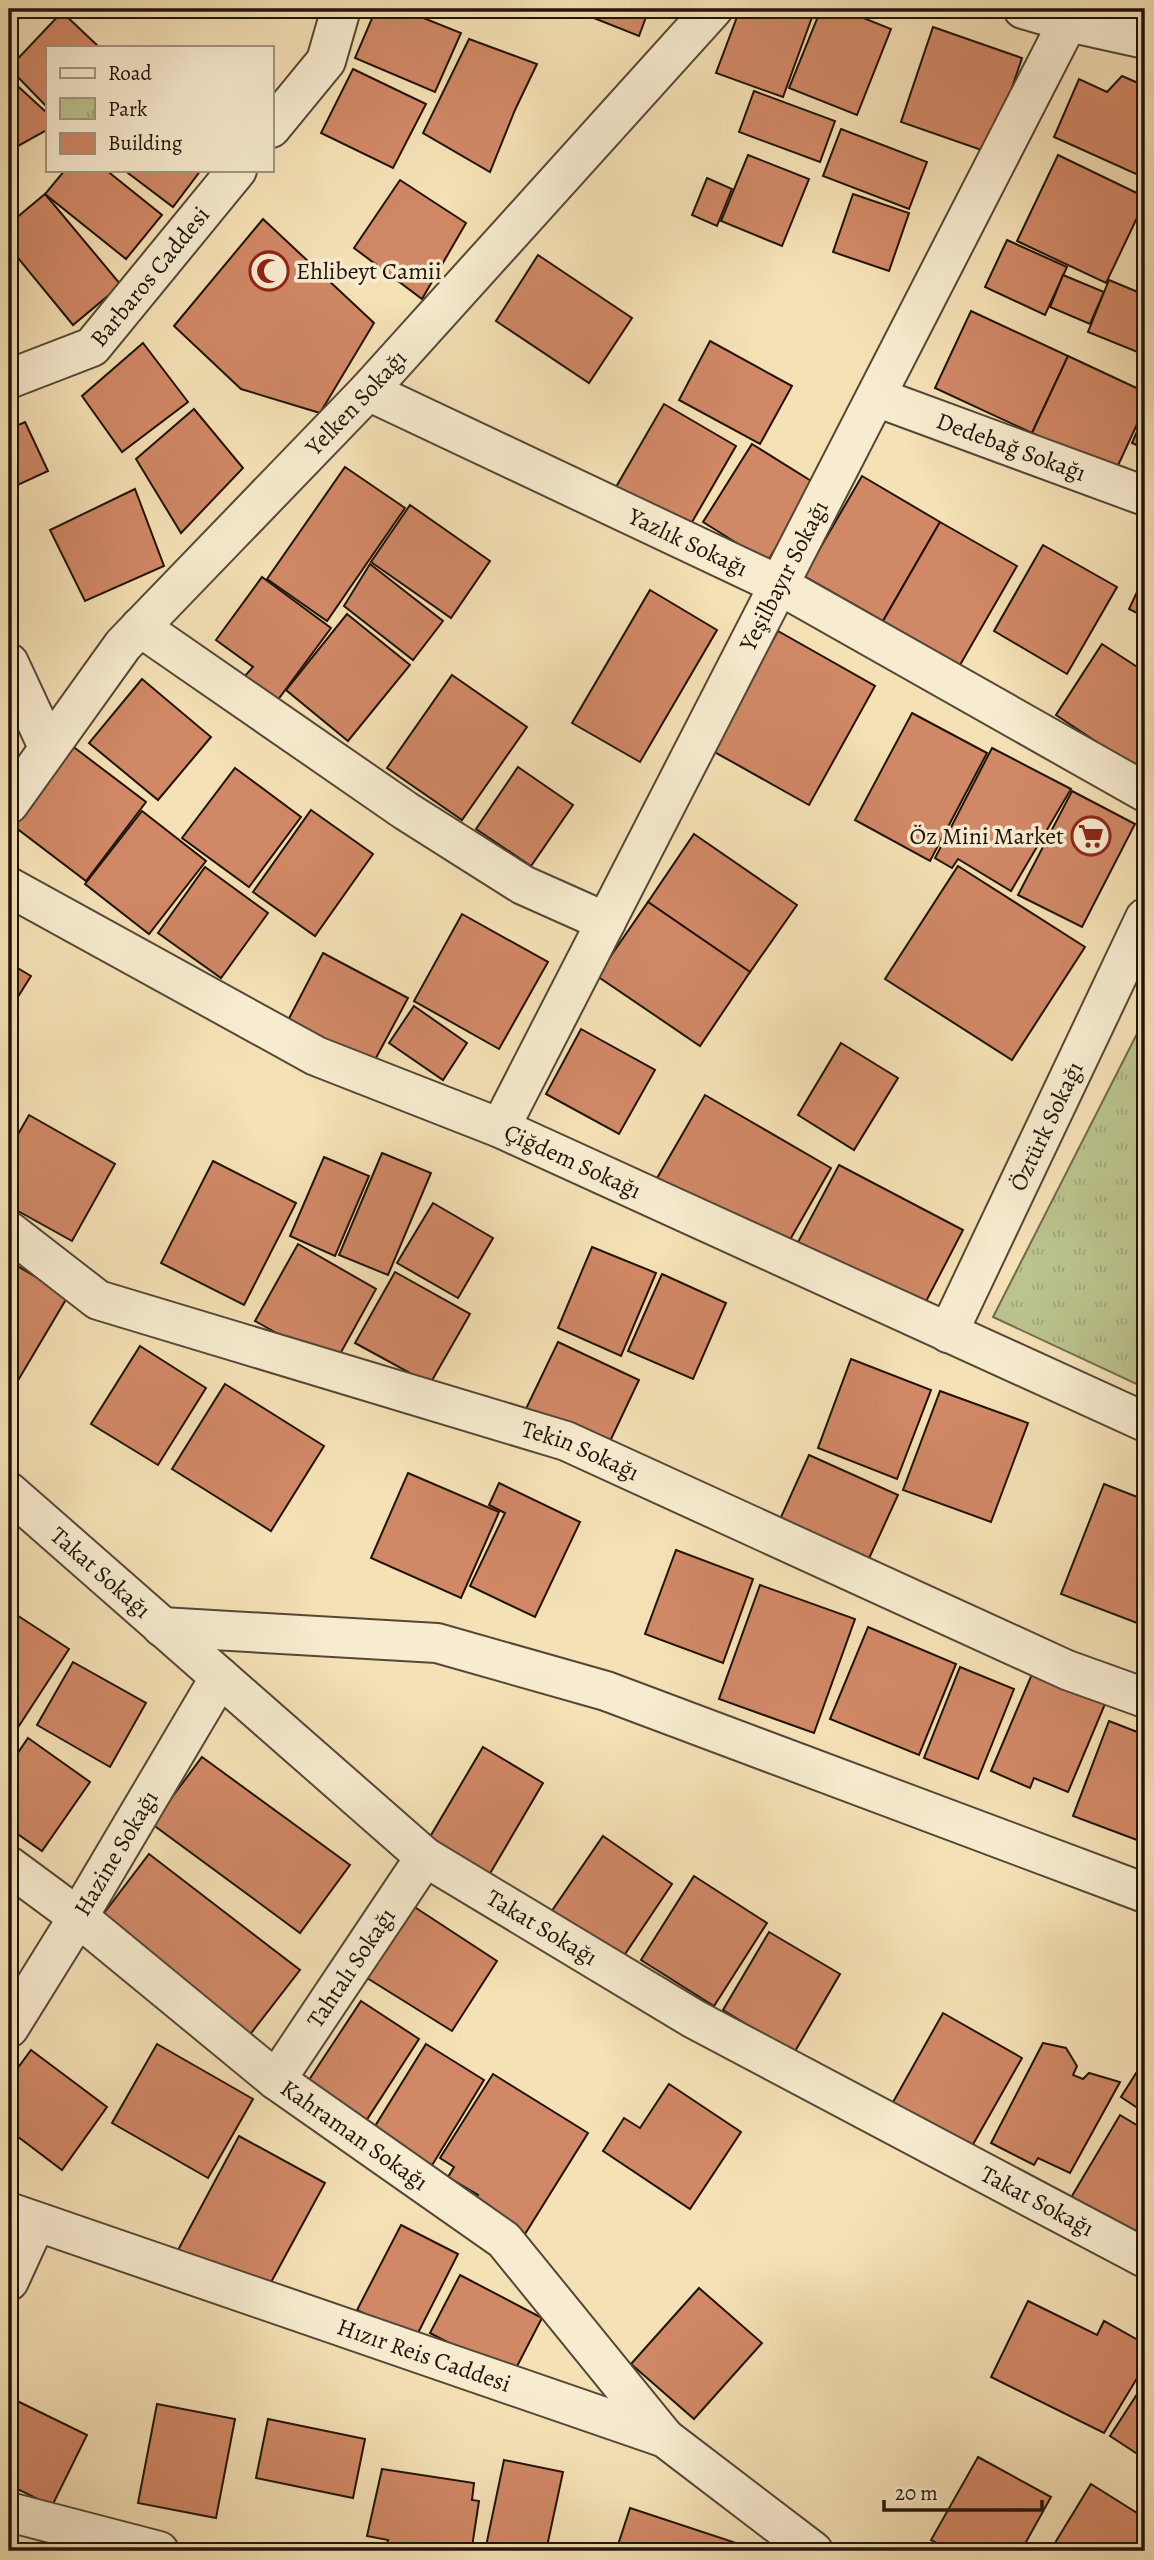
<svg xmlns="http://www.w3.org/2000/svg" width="1154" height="2560" font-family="Alegreya,serif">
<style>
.park{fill:url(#park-tufts);stroke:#6e6c4c;stroke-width:2}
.building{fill:#d18866;stroke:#20140a;stroke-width:2}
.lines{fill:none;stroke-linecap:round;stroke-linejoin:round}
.minor-casing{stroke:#554735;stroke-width:42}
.minor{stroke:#f8ecd0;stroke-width:38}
.labels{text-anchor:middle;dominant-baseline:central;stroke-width:7;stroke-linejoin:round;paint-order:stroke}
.poi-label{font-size:24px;fill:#20140a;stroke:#f8ecd0;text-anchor:start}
.street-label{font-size:24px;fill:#20140a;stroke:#f8ecd0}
</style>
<defs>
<pattern id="park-tufts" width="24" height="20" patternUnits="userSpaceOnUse" patternTransform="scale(1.75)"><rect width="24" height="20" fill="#bbc38e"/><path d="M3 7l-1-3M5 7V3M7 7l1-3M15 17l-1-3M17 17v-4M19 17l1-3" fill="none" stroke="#a0a779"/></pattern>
</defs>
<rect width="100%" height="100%" fill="#f5e1b6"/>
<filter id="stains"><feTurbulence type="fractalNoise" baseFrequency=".00286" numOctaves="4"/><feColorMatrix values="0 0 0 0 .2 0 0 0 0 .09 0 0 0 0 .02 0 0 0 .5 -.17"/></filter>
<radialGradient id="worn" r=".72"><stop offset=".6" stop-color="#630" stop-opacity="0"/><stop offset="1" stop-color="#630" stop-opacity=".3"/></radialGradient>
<path class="park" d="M1145,1018V1388L993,1317Z"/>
<g class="building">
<path d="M376,9H401L461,33L435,92L355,58Z"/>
<path d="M571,9H649L639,36Z"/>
<path d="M740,9H815L783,97L716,73Z"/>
<path d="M821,9H841L891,29L857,115L789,88Z"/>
<path d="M62,12L99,47H47V107L9,68Z"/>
<path d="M933,27L1022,58L990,153L901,122Z"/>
<path d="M469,39L537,64L515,110L490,172L423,133Z"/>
<path d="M353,69L426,104L393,168L321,133Z"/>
<path d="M1122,76L1145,86V178L1054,137L1079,79L1107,92Z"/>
<path d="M9,78L47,113V130L9,151Z"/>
<path d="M754,91L835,121L820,162L739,132Z"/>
<path d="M841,129L927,162L909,209L823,176Z"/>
<path d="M748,155L809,179L782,246L721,221Z"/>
<path d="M1058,155L1145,197V201L1106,283L1017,241Z"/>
<path d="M65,170H106L162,215L126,259L45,194Z"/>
<path d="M124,170H201L173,207Z"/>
<path d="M707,178L732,189L717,226L692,215Z"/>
<path d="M400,180L466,223L422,299L354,248Z"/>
<path d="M45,194L121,285L73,325L9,247V224Z"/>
<path d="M853,194L909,213L889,271L833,252Z"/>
<path d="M263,219L374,323L320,413L241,389L174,326Z"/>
<path d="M1007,240L1067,267L1045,315L985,287Z"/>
<path d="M538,255L632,318L589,383L496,321Z"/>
<path d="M1063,275L1104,292L1090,324L1050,307Z"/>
<path d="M1109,280L1145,295V355L1088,332Z"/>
<path d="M971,311L1068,356L1032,433L935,388Z"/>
<path d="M710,341L792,386L760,444L679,400Z"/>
<path d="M143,343L188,402L122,452L82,396Z"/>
<path d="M1068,356L1145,392V407L1115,472L1032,433Z"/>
<path d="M664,404L736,446L684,536L612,494Z"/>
<path d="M194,409L243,468L181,533L136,459Z"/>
<path d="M1145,413V449L1132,443Z"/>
<path d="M25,422L48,471L9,489V429Z"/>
<path d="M752,444L816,484L767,562L703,522Z"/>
<path d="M345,467L405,508L327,621L267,579Z"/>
<path d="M862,476L940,522L883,621L804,576Z"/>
<path d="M135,489L164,566L85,601L50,530Z"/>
<path d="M410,505L490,561L451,618L371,562Z"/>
<path d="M940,522L1017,566L960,665L883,621Z"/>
<path d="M1043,545L1117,587L1067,674L994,631Z"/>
<path d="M370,564L443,621L413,660L344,606Z"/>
<path d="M1145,575V617L1129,609Z"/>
<path d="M262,577L331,628L277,701L244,677L253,667L216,640Z"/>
<path d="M650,590L717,630L640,762L572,723Z"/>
<path d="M347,614L410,665L348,741L286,690Z"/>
<path d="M778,631L875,686L809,805L711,750Z"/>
<path d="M1102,644L1145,672V774L1056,715Z"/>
<path d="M452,675L527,727L462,820L387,768Z"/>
<path d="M142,679L211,737L158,800L89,743Z"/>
<path d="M912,713L987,753L930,861L855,820Z"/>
<path d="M71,745L146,802L86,881L11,824Z"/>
<path d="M992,748L1071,789L1011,891L958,859L952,868L935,858Z"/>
<path d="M518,767L573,805L531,866L476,829Z"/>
<path d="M235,768L301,817L249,887L182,838Z"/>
<path d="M1072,791L1135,824L1082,927L1018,895Z"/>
<path d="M311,810L373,854L315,936L253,892Z"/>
<path d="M142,811L206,861L149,934L85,884Z"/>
<path d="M694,834L797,905L750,972L648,902Z"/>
<path d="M958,866L1085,947L1012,1060L885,979Z"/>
<path d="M205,867L268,913L221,978L158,933Z"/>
<path d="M648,902L750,972L700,1046L597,976Z"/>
<path d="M462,914L548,962L499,1049L414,1001Z"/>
<path d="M323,953L408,998L368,1073L284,1028Z"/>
<path d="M9,963L31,976L9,1011Z"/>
<path d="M414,1006L467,1043L443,1080L389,1043Z"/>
<path d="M581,1029L655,1070L619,1134L546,1094Z"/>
<path d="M841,1043L898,1078L854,1150L798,1115Z"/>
<path d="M705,1095L831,1168L783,1252L656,1180Z"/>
<path d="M29,1115L115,1164L72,1241L9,1206V1150Z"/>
<path d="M382,1153L431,1173L388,1275L339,1255Z"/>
<path d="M324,1157L369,1176L335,1256L290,1236Z"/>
<path d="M213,1161L296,1203L244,1305L161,1263Z"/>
<path d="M839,1165L963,1230L921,1311L796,1246Z"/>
<path d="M433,1203L493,1238L458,1298L397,1263Z"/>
<path d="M298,1244L376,1289L334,1365L255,1321Z"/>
<path d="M592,1247L656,1273L621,1356L558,1328Z"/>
<path d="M9,1261L68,1296L10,1394L9,1393Z"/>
<path d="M395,1272L470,1314L430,1384L355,1343Z"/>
<path d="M662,1274L726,1303L693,1379L628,1351Z"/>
<path d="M558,1342L639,1380L604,1454L523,1415Z"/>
<path d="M140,1346L206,1388L158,1465L91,1424Z"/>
<path d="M851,1359L931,1390L897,1479L818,1448Z"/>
<path d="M225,1384L324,1446L271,1531L172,1469Z"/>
<path d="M940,1391L1028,1423L991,1522L903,1490Z"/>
<path d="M809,1455L898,1495L866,1565L777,1526Z"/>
<path d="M408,1473L499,1512L461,1598L371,1558Z"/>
<path d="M499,1483L580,1522L535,1617L470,1586L505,1513L489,1505Z"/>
<path d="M1104,1484L1145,1500V1602L1137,1623L1061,1594Z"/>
<path d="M676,1550L753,1579L723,1663L645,1634Z"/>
<path d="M760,1585L855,1619L814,1733L719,1699Z"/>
<path d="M9,1610L69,1649L17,1729L9,1724Z"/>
<path d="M868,1627L956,1664L919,1755L830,1719Z"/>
<path d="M73,1662L146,1703L110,1767L37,1725Z"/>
<path d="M960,1667L1014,1689L978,1779L924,1758Z"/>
<path d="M1032,1674L1105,1704L1068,1792L1034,1778L1030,1788L991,1771Z"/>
<path d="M1109,1721L1145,1735V1843L1073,1816Z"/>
<path d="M28,1738L90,1782L42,1851L9,1828V1766Z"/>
<path d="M483,1747L543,1783L488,1877L427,1842Z"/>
<path d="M202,1757L350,1865L300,1933L152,1824Z"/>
<path d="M603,1836L672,1884L617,1966L547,1918Z"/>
<path d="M149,1854L300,1970L245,2041L95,1925Z"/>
<path d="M694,1876L767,1923L714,2006L641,1960Z"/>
<path d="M413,1906L497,1961L452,2031L367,1978Z"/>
<path d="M769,1932L840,1974L794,2053L723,2010Z"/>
<path d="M361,2001L419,2039L366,2121L307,2083Z"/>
<path d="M943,2013L1022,2058L967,2155L888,2111Z"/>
<path d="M1043,2043L1066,2048L1077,2066L1073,2075L1083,2079L1089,2073L1120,2082L1070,2173L1038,2158L1034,2165L991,2143Z"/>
<path d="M157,2044L253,2099L208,2178L112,2123Z"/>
<path d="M426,2044L484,2080L431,2167L372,2131Z"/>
<path d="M31,2050L107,2107L62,2170L9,2130V2080Z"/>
<path d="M1145,2059V2113L1121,2097Z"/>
<path d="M493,2074L588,2133L520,2242L474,2203L478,2195L448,2177L454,2167L440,2158Z"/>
<path d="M669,2084L741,2132L690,2209L603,2151L624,2118L640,2128Z"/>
<path d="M1120,2115L1145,2130V2241L1066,2206Z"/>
<path d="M239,2136L325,2183L263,2297L178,2250Z"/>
<path d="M401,2225L458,2254L415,2339L357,2310Z"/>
<path d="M460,2275L542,2318L512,2376L430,2333Z"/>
<path d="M699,2288L762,2343L694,2419L631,2364Z"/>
<path d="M1028,2301L1097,2335L1104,2321L1145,2344V2365L1104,2433L991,2377Z"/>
<path d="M1145,2382V2459L1110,2436Z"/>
<path d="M9,2397L87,2435L52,2506L9,2485Z"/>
<path d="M157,2404L235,2419L216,2518L138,2503Z"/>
<path d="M268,2419L365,2439L353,2498L256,2478Z"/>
<path d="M978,2457L1051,2497L1021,2551H952L931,2540Z"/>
<path d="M504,2460L563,2472L546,2551H485Z"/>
<path d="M382,2469L474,2483L472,2500L479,2501L472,2547L459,2545L458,2551H386L388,2540L367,2536Z"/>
<path d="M1091,2484L1145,2518V2551H1050Z"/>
<path d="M630,2508L736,2543L733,2551H616Z"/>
</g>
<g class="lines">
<g class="minor-casing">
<g id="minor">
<path d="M1023,9L1068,22L1145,39"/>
<path d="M271,128L326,61L341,9"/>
<path id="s1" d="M9,379L92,347L237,170"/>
<path id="s2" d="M368,391L779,585L1145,792"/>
<path id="s3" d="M876,397L1145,496"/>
<path d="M140,627L406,811L523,885L606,922"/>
<path d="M9,663L48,747"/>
<path id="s4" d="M9,804L123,645L368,391L713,9"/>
<path id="s5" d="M9,887L316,1056L500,1128L1145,1422"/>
<path id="s6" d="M500,1128L1068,22"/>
<path id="s7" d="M9,1231L98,1300L566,1441L1067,1670L1145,1698"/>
<path id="s8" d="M948,1333L1145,918"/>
<path id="s9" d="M9,1492L425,1857L694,2019L1145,2258"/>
<path d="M162,1627L437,1643L606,1691L1145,1893"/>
<path id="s10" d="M9,1866L78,1917L276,2080L504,2240L665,2438"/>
<path id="s11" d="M9,2028L78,1917L220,1677"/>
<path id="s12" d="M276,2080L425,1857"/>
<path id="s13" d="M9,2212L665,2438L813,2551"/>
<path d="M9,2281L36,2222"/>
<path d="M9,2512L159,2551"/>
</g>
</g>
<use href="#minor" class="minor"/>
</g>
<defs>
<g id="mosque-ring" transform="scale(2.0125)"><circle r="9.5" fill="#f8ecd0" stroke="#8f2418" stroke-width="1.5"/><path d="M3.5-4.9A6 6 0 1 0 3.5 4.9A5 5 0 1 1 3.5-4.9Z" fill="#8f2418"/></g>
<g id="supermarket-ring" transform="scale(2.0125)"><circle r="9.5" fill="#f8ecd0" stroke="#8f2418" stroke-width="1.5"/><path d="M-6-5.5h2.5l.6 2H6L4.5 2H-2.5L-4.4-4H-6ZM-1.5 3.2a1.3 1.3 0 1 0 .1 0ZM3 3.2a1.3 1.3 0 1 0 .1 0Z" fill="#8f2418"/></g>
</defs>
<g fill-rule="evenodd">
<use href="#mosque-ring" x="269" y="271"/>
<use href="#supermarket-ring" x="1091" y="836"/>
</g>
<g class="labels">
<g class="poi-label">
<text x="296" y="271">Ehlibeyt Camii</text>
<text x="1064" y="836" text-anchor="end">Öz Mini Market</text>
</g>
<g class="street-label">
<text stroke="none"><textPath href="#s1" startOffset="180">Barbaros Caddesi</textPath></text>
<text stroke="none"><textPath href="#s4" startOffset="532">Yelken Sokağı</textPath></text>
<text stroke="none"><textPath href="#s3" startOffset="144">Dedebağ Sokağı</textPath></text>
<text stroke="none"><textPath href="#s2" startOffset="354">Yazlık Sokağı</textPath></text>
<text stroke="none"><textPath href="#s6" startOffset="621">Yeşilbayır Sokağı</textPath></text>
<text stroke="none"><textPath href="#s8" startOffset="229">Öztürk Sokağı</textPath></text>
<text stroke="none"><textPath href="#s5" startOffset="628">Çiğdem Sokağı</textPath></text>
<text stroke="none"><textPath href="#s7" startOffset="618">Tekin Sokağı</textPath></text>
<text stroke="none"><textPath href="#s9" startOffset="122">Takat Sokağı</textPath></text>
<text stroke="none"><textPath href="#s11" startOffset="205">Hazine Sokağı</textPath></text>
<text stroke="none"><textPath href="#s9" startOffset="690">Takat Sokağı</textPath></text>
<text stroke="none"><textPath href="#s12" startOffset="135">Tahtalı Sokağı</textPath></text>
<text stroke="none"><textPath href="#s10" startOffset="438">Kahraman Sokağı</textPath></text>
<text stroke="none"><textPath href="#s9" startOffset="1256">Takat Sokağı</textPath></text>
<text stroke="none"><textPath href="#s13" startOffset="439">Hızır Reis Caddesi</textPath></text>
</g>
</g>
<rect width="1154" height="2560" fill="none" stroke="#f5e1b6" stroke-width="35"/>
<rect x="10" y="10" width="1133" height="2539" fill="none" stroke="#20140a" stroke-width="3.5"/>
<rect x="18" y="18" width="1119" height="2525" fill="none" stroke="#20140a" stroke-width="2"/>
<rect x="46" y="46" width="228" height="126" fill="#f8ecd0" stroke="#a29681" stroke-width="2"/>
<rect x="60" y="68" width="35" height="10" fill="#f8ecd0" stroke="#a29681" stroke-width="2"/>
<text x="108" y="80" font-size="21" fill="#20140a">Road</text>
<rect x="60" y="98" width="35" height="21" fill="url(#park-tufts)" stroke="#a29681" stroke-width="2"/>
<text x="108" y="116" font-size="21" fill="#20140a">Park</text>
<rect x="60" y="133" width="35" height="21" fill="#d18866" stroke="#a29681" stroke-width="2"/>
<text x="108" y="150" font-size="21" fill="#20140a">Building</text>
<path d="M884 2500v10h158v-10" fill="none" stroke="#20140a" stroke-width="3.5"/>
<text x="895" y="2500" font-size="21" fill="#20140a" stroke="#f8ecd0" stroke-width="5" paint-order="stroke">20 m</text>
<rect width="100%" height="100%" filter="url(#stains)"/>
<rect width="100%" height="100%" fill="url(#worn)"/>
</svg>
